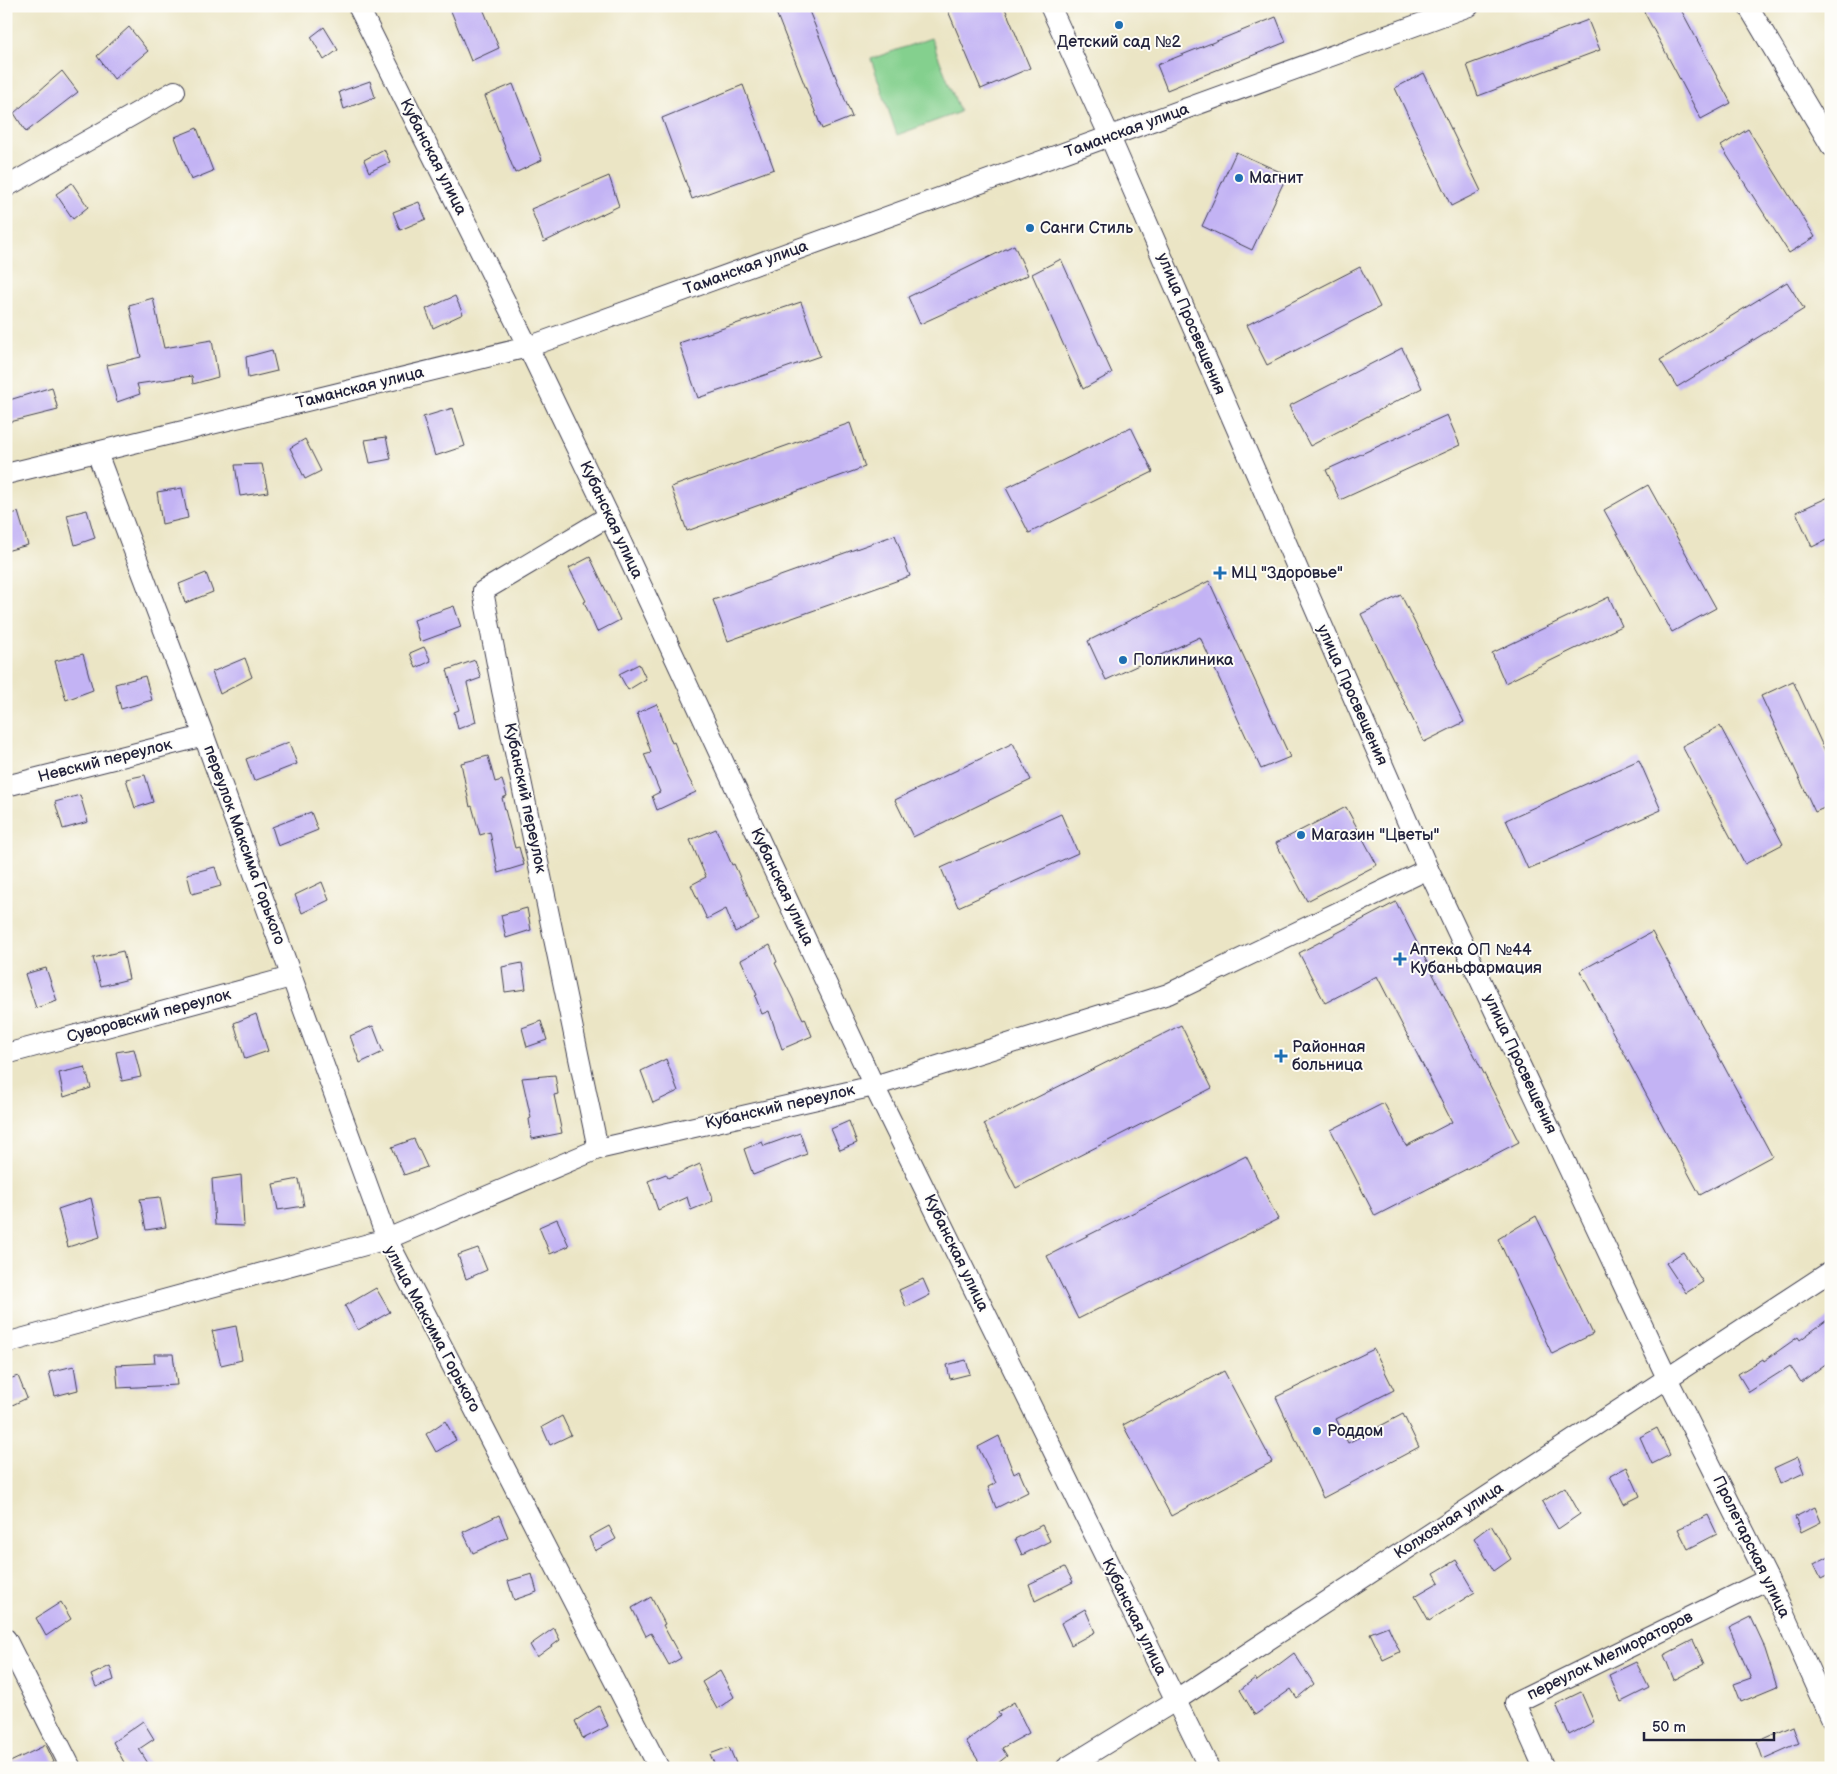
<svg xmlns="http://www.w3.org/2000/svg" width="1837" height="1774" font-family="'Balsamiq Sans',sans-serif">
<style>
.green{fill:#84d08e;stroke:#537964}
.building{fill:#c3b3f4}
.lines{fill:none;stroke-linecap:round;stroke-linejoin:round}
.street-casing{stroke:#403f50;stroke-width:22}
.street{stroke:#fff;stroke-width:20}
.poi-dot{fill:#1f6fb2;stroke:#fdfcf7;stroke-width:2}
.labels{text-anchor:middle;dominant-baseline:central;stroke-width:4;stroke-linejoin:round;paint-order:stroke}
.poi-label{font-size:16px;fill:#22223b;stroke:#fdfcf7;text-anchor:start}
.street-label{font-size:16px;fill:#22223b;stroke:#fdfcf7}
</style>
<rect width="100%" height="100%" fill="#fdfcf7"/>
<filter id="ink" filterUnits="userSpaceOnUse"><feTurbulence type="fractalNoise" baseFrequency=".02" numOctaves="2"/><feDisplacementMap in="SourceGraphic" scale="10" xChannelSelector="R" yChannelSelector="G"/><feConvolveMatrix kernelMatrix="1 2 1 2 8 2 1 2 1" color-interpolation-filters="sRGB"/></filter>
<filter id="wash" filterUnits="userSpaceOnUse"><feTurbulence type="fractalNoise" baseFrequency=".0096" numOctaves="4" result="noise"/><feDisplacementMap in="SourceGraphic" scale="20" xChannelSelector="R" yChannelSelector="G"/><feGaussianBlur stdDeviation="1.12" result="paint"/><feColorMatrix in="noise" values="0 0 0 0 0 0 0 0 0 0 0 0 0 0 0 0 0 1.4 0 .05"/><feComposite in="paint" operator="in"/></filter>
<g filter="url(#wash)">
<rect width="100%" height="100%" fill="#ebe5c5"/>
<path class="green" d="M931,38L960,112L897,135L871,59Z"/>
<g id="blocks">
<g class="building">
<path d="M449,6H482L499,48L471,61Z"/>
<path d="M784,6H807L852,117L822,129L775,10Z"/>
<path d="M946,6H1004L1030,68L981,89Z"/>
<path d="M1641,6H1679L1731,103L1701,119Z"/>
<path d="M1276,17L1286,42L1167,90L1157,65Z"/>
<path d="M1588,20L1600,50L1478,96L1467,65Z"/>
<path d="M129,27L148,51L114,79L97,56Z"/>
<path d="M324,27L338,50L324,60L311,37Z"/>
<path d="M62,71L78,92L26,132L14,113Z"/>
<path d="M1424,73L1481,191L1451,206L1395,88Z"/>
<path d="M370,81L375,97L344,109L339,92Z"/>
<path d="M513,84L542,160L515,173L485,96Z"/>
<path d="M743,85L774,169L692,199L662,118Z"/>
<path d="M197,128L213,171L191,180L175,137Z"/>
<path d="M1748,129L1815,237L1789,253L1721,146Z"/>
<path d="M384,149L390,162L369,172L364,160Z"/>
<path d="M1236,152L1287,175L1252,250L1202,226Z"/>
<path d="M609,176L619,206L544,242L531,209Z"/>
<path d="M72,183L88,207L73,219L56,194Z"/>
<path d="M419,202L426,219L400,230L393,212Z"/>
<path d="M1014,245L1028,275L920,324L908,297Z"/>
<path d="M1061,259L1112,373L1083,389L1032,274Z"/>
<path d="M1360,267L1380,307L1267,365L1247,325Z"/>
<path d="M1787,282L1804,309L1677,387L1660,360Z"/>
<path d="M455,296L463,314L433,328L426,309Z"/>
<path d="M153,298L164,348L212,340L218,377L193,384L192,376L137,384L140,394L117,402L107,365L141,357L129,305Z"/>
<path d="M801,302L820,356L698,398L679,343Z"/>
<path d="M1402,348L1422,388L1310,446L1289,406Z"/>
<path d="M272,350L277,371L248,378L246,357Z"/>
<path d="M52,387L58,410L6,423V401Z"/>
<path d="M453,408L465,446L435,456L423,417Z"/>
<path d="M1447,415L1460,445L1340,500L1326,470Z"/>
<path d="M850,423L865,467L687,531L671,487Z"/>
<path d="M1131,427L1153,472L1029,533L1006,488Z"/>
<path d="M386,437L391,459L370,463L365,440Z"/>
<path d="M305,439L321,471L305,479L290,448Z"/>
<path d="M262,464L268,492L240,496L235,465Z"/>
<path d="M1648,485L1716,608L1672,632L1604,510Z"/>
<path d="M182,488L188,518L162,524L157,492Z"/>
<path d="M1831,496V538L1812,547L1796,512Z"/>
<path d="M87,510L95,538L75,545L67,515Z"/>
<path d="M18,512L28,545L6,551V516Z"/>
<path d="M895,535L910,576L728,641L713,600Z"/>
<path d="M590,557L620,620L597,632L584,602L586,601L569,568Z"/>
<path d="M206,573L213,592L185,603L179,584Z"/>
<path d="M1209,581L1290,757L1261,769L1200,637L1106,680L1088,641Z"/>
<path d="M1401,595L1464,722L1424,742L1361,614Z"/>
<path d="M1609,597L1622,626L1505,683L1492,653Z"/>
<path d="M454,606L461,627L420,642L414,620Z"/>
<path d="M424,647L431,661L416,668L410,653Z"/>
<path d="M83,654L93,690L66,700L55,661Z"/>
<path d="M245,658L252,677L220,694L212,672Z"/>
<path d="M475,660L481,678L467,683L476,722L458,729L454,712L459,710L447,670Z"/>
<path d="M639,664L646,679L628,690L619,674Z"/>
<path d="M145,676L152,700L121,709L115,684Z"/>
<path d="M1793,681L1831,764V805L1815,812L1761,696Z"/>
<path d="M657,704L672,743L674,742L688,777L696,792L657,810L652,796L660,792L644,754L651,752L637,713Z"/>
<path d="M1720,726L1783,844L1745,864L1682,746Z"/>
<path d="M289,742L297,764L254,781L246,759Z"/>
<path d="M1013,743L1031,780L913,837L895,800Z"/>
<path d="M488,756L495,782L502,780L507,796L502,798L515,848L519,847L524,865L498,873L490,832L480,835L472,806L470,807L461,763Z"/>
<path d="M1639,760L1661,810L1528,869L1506,820Z"/>
<path d="M145,775L153,802L135,808L126,779Z"/>
<path d="M80,795L88,822L63,829L55,802Z"/>
<path d="M1346,807L1377,865L1307,901L1276,843Z"/>
<path d="M311,812L318,830L278,846L272,827Z"/>
<path d="M1061,814L1078,853L958,907L941,868Z"/>
<path d="M716,829L732,865L734,864L759,920L735,932L726,909L707,919L691,885L706,877L690,840Z"/>
<path d="M215,867L221,886L192,894L187,874Z"/>
<path d="M322,882L329,900L302,913L295,895Z"/>
<path d="M1396,902L1519,1142L1375,1216L1331,1130L1384,1103L1406,1146L1452,1122L1377,976L1325,1003L1299,953Z"/>
<path d="M527,908L531,930L506,938L501,915Z"/>
<path d="M1652,932L1772,1156L1700,1195L1580,971Z"/>
<path d="M770,945L777,962L775,963L803,1019L805,1018L812,1036L782,1049L769,1011L762,1014L755,996L757,995L741,960Z"/>
<path d="M123,951L129,979L101,986L93,958Z"/>
<path d="M522,963L526,989L505,992L502,967Z"/>
<path d="M46,968L57,1001L36,1008L25,974Z"/>
<path d="M256,1014L268,1051L245,1059L234,1023Z"/>
<path d="M541,1021L547,1040L527,1047L522,1028Z"/>
<path d="M1181,1025L1212,1088L1016,1188L984,1124Z"/>
<path d="M373,1026L383,1052L360,1063L350,1036Z"/>
<path d="M134,1049L141,1077L122,1081L116,1052Z"/>
<path d="M666,1059L678,1091L653,1103L641,1071Z"/>
<path d="M85,1067L91,1088L64,1097L59,1073Z"/>
<path d="M555,1075L558,1094L554,1095L562,1133L532,1139L529,1119L531,1118L522,1078Z"/>
<path d="M849,1121L857,1143L840,1150L831,1129Z"/>
<path d="M800,1133L807,1154L753,1175L744,1149L762,1142L764,1146Z"/>
<path d="M414,1139L427,1167L404,1175L392,1147Z"/>
<path d="M1246,1156L1278,1219L1078,1319L1047,1256Z"/>
<path d="M700,1164L713,1201L691,1210L687,1197L658,1210L648,1181L666,1174L668,1178Z"/>
<path d="M241,1175L244,1226L215,1225L212,1179Z"/>
<path d="M299,1179L304,1206L278,1210L273,1184Z"/>
<path d="M160,1197L166,1227L146,1230L140,1199Z"/>
<path d="M91,1198L100,1237L68,1247L58,1209Z"/>
<path d="M1536,1216L1593,1334L1552,1354L1498,1239Z"/>
<path d="M557,1219L569,1246L550,1254L539,1227Z"/>
<path d="M478,1248L487,1270L466,1279L458,1255Z"/>
<path d="M1683,1252L1703,1282L1686,1293L1666,1263Z"/>
<path d="M923,1279L930,1295L906,1307L899,1290Z"/>
<path d="M376,1288L390,1312L358,1330L345,1306Z"/>
<path d="M1831,1317V1360L1801,1382L1790,1366L1749,1392L1738,1374L1763,1359L1764,1361L1798,1337L1800,1340Z"/>
<path d="M236,1326L242,1360L221,1365L212,1331Z"/>
<path d="M1374,1349L1394,1390L1336,1419L1348,1443L1403,1414L1419,1447L1323,1498L1276,1397Z"/>
<path d="M154,1354H173L177,1385L118,1388L116,1365L155,1363Z"/>
<path d="M966,1360L970,1374L950,1379L947,1365Z"/>
<path d="M74,1366L78,1390L55,1396L49,1372Z"/>
<path d="M1224,1371L1272,1462L1171,1516L1123,1425Z"/>
<path d="M18,1376L27,1398L6,1408V1380Z"/>
<path d="M562,1416L571,1435L550,1445L542,1427Z"/>
<path d="M445,1421L456,1440L436,1452L426,1434Z"/>
<path d="M1657,1428L1670,1455L1652,1464L1640,1437Z"/>
<path d="M999,1436L1014,1474L1019,1471L1028,1492L996,1508L988,1487L996,1483L978,1447Z"/>
<path d="M1798,1457L1804,1473L1780,1484L1774,1468Z"/>
<path d="M1627,1467L1640,1496L1624,1504L1610,1476Z"/>
<path d="M1565,1487L1580,1514L1558,1529L1542,1502Z"/>
<path d="M1815,1507L1821,1522L1801,1532L1795,1517Z"/>
<path d="M499,1515L508,1537L473,1553L463,1532Z"/>
<path d="M1708,1515L1717,1534L1688,1549L1678,1529Z"/>
<path d="M1042,1525L1050,1541L1022,1555L1015,1539Z"/>
<path d="M1491,1525L1511,1559L1494,1571L1474,1538Z"/>
<path d="M609,1526L616,1539L595,1551L589,1537Z"/>
<path d="M1831,1555V1574L1821,1579L1814,1564Z"/>
<path d="M1456,1560L1475,1592L1429,1621L1415,1596L1439,1582L1434,1573Z"/>
<path d="M1065,1567L1073,1582L1035,1601L1029,1584Z"/>
<path d="M532,1574L537,1592L514,1600L508,1581Z"/>
<path d="M651,1597L665,1624L663,1625L681,1658L669,1665L651,1633L646,1636L632,1608Z"/>
<path d="M61,1602L71,1619L46,1636L36,1618Z"/>
<path d="M1085,1609L1095,1632L1071,1645L1061,1623Z"/>
<path d="M1751,1617L1763,1643L1777,1687L1741,1702L1734,1684L1751,1678L1729,1628Z"/>
<path d="M1388,1626L1400,1652L1383,1660L1370,1633Z"/>
<path d="M554,1628L560,1640L537,1657L530,1645Z"/>
<path d="M1693,1640L1704,1664L1674,1680L1664,1655Z"/>
<path d="M1294,1653L1314,1684L1297,1698L1291,1689L1255,1715L1240,1690L1255,1678L1257,1681Z"/>
<path d="M1636,1662L1649,1688L1621,1702L1609,1675Z"/>
<path d="M110,1666L114,1680L96,1687L91,1675Z"/>
<path d="M720,1671L734,1697L717,1709L702,1682Z"/>
<path d="M1581,1692L1594,1722L1569,1735L1556,1704Z"/>
<path d="M1014,1702L1029,1733L1002,1748L1007,1756L992,1768H983L966,1741L1000,1716L998,1712Z"/>
<path d="M599,1706L608,1726L583,1739L575,1721Z"/>
<path d="M143,1721L154,1739L139,1749L151,1768H127L113,1742Z"/>
<path d="M1793,1726L1799,1743L1763,1759L1757,1742Z"/>
<path d="M46,1745L54,1762L41,1768H6V1764Z"/>
<path d="M729,1747L738,1768H716L710,1754Z"/>
</g>
</g>
</g>
<g filter="url(#ink)">
<use href="#blocks" fill-opacity="0" stroke="#403f50" stroke-width="1"/>
<g class="lines">
<g class="street-casing">
<g id="street">
<path d="M358,6L528,347L609,516L874,1086L1209,1768"/>
<path d="M1050,6L1110,137L1428,869L1667,1378L1768,1579L1831,1718"/>
<path d="M1748,6L1831,146"/>
<path d="M6,187L175,91"/>
<path d="M97,453L204,736L387,1239L659,1768"/>
<path d="M6,474L528,347L1469,6"/>
<path d="M6,786L204,736"/>
<path d="M6,1054L291,977"/>
<path d="M598,1149L502,690L483,591L609,516"/>
<path d="M6,1343L387,1239L598,1149L874,1086L1168,994L1428,869"/>
<path d="M6,1639L71,1768"/>
<path d="M1066,1768L1175,1701L1831,1271"/>
<path d="M1544,1768L1515,1703L1768,1579"/>
</g>
</g>
<use href="#street" class="street"/>
</g>
</g>
<g class="poi-dot">
<circle cx="1119" cy="25" r="5"/>
<circle cx="1239" cy="178" r="5"/>
<circle cx="1030" cy="228" r="5"/>
<path d="M1217.5 565.5h5v5h5v5h-5v5h-5v-5h-5v-5h5z"/>
<circle cx="1123" cy="660" r="5"/>
<circle cx="1301" cy="835" r="5"/>
<path d="M1397.5 951.5h5v5h5v5h-5v5h-5v-5h-5v-5h5z"/>
<path d="M1278.5 1048.5h5v5h5v5h-5v5h-5v-5h-5v-5h5z"/>
<circle cx="1317" cy="1431" r="5"/>
</g>
<g class="labels">
<g class="poi-label">
<text x="1119" y="42" text-anchor="middle">Детский сад №2</text>
<text x="1249" y="178">Магнит</text>
<text x="1040" y="228">Санги Стиль</text>
<text x="1231" y="573">МЦ "Здоровье"</text>
<text x="1133" y="660">Поликлиника</text>
<text x="1311" y="835">Магазин "Цветы"</text>
<text x="1410" y="950">Аптека ОП №44<tspan x="1410" dy="18">Кубаньфармация</tspan></text>
<text x="1292" y="1047">Районная<tspan x="1292" dy="18">больница</tspan></text>
<text x="1327" y="1431">Роддом</text>
</g>
<g class="street-label">
<text transform="translate(1127 131) rotate(-20)">Таманская улица</text>
<text transform="translate(433 157) rotate(63)">Кубанская улица</text>
<text transform="translate(746 268) rotate(-20)">Таманская улица</text>
<text transform="translate(1191 324) rotate(67)">улица Просвещения</text>
<text transform="translate(360 388) rotate(-14)">Таманская улица</text>
<text transform="translate(611 520) rotate(65)">Кубанская улица</text>
<text transform="translate(1352 695) rotate(66)">улица Просвещения</text>
<text transform="translate(105 761) rotate(-14)">Невский переулок</text>
<text transform="translate(525 798) rotate(78)">Кубанский переулок</text>
<text transform="translate(244 845) rotate(70)">переулок Максима Горького</text>
<text transform="translate(782 887) rotate(65)">Кубанская улица</text>
<text transform="translate(149 1016) rotate(-15)">Суворовский переулок</text>
<text transform="translate(1520 1064) rotate(65)">улица Просвещения</text>
<text transform="translate(780 1107) rotate(-13)">Кубанский переулок</text>
<text transform="translate(956 1253) rotate(64)">Кубанская улица</text>
<text transform="translate(432 1329) rotate(62)">улица Максима Горького</text>
<text transform="translate(1449 1521) rotate(-33)">Колхозная улица</text>
<text transform="translate(1751 1547) rotate(64)">Пролетарская улица</text>
<text transform="translate(1134 1617) rotate(64)">Кубанская улица</text>
<text transform="translate(1610 1656) rotate(-26)">переулок Мелиораторов</text>
</g>
</g>
<rect width="1837" height="1774" fill="none" stroke="#fdfcf7" stroke-width="25"/>
<path d="M1644 1732v8h130v-8" fill="none" stroke="#22223b" stroke-width="2.5"/>
<text x="1652" y="1732" font-size="15" fill="#22223b" stroke="#fdfcf7" stroke-width="4" paint-order="stroke">50 m</text>
</svg>
